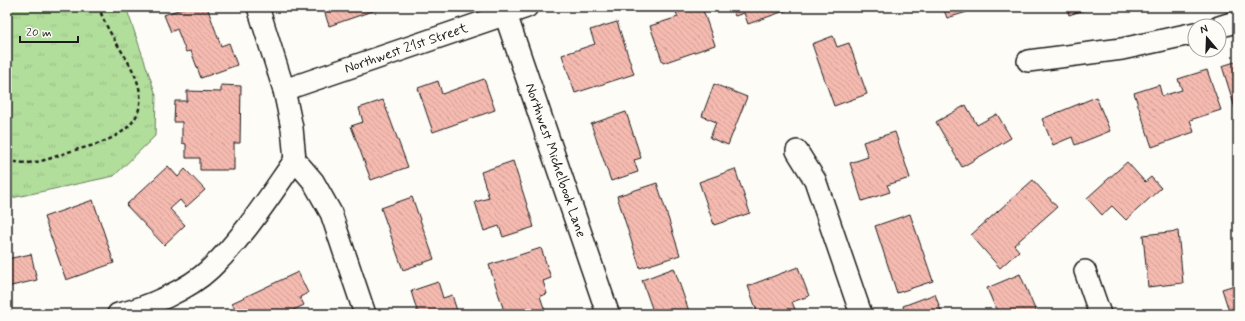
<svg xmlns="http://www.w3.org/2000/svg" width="1245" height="321" font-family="Mynerve,sans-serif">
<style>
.grass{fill:url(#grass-tufts);stroke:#677d5c}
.building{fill:url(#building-back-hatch);stroke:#1c1c1c}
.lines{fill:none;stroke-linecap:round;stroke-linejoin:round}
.street-casing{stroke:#1c1c1c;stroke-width:24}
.secondary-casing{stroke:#1c1c1c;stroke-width:25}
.path{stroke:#1c1c1c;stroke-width:2.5;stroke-dasharray:4 3;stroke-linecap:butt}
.street{stroke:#fdfcf7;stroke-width:21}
.secondary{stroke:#fdfcf7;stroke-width:22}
.labels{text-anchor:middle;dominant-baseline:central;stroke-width:3.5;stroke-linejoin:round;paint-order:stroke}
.street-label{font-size:14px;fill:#1c1c1c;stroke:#fdfcf7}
</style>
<defs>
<pattern id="grass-tufts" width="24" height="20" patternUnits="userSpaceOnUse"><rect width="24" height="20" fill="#b2de9c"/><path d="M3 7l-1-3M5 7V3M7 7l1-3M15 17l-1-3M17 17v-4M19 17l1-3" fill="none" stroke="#98be86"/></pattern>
<pattern id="building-back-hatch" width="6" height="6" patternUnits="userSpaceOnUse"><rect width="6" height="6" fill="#f5bab0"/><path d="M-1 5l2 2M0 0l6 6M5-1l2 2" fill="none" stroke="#d19f97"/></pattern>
</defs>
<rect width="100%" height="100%" fill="#fdfcf7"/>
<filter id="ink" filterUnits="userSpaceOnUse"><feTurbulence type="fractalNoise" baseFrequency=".025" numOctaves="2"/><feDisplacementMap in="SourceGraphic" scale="8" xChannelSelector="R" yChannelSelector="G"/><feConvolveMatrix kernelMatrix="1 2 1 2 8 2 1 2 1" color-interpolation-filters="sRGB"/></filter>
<g filter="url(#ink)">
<path class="grass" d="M7,7H126L156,95L155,136L114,176L7,199Z"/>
<g class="building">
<path d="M186,7H207L221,46L229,43L237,65L201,78L191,51L186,52L177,29L171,32L164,15Z"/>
<path d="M323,7H377L378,9L329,26Z"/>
<path d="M674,7H702L715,45L663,63L650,26L678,17Z"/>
<path d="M731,7H790V9L748,24L744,13L735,16Z"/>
<path d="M943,7H965L967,12L947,18Z"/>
<path d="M1066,7H1093L1069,15Z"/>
<path d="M617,22L634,74L575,93L562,55L595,44L590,30Z"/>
<path d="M833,36L837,47L849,43L867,94L834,106L812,44Z"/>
<path d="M1238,61V107L1235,108L1222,66Z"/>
<path d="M1207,70L1221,110L1190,120L1194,132L1152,147L1134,93L1159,85L1162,96L1182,90L1178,79Z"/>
<path d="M484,79L495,110L433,132L418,88L438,81L442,94Z"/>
<path d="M714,84L747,97L728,145L710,138L716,122L702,116Z"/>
<path d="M221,85L241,86L240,143H234V170H200V158H186V144L182,143V122H174L175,101H187V91L221,92Z"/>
<path d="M1096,97L1110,131L1075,145L1072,137L1053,145L1042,119Z"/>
<path d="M383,100L408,167L371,180L351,126L363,122L359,108Z"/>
<path d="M966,105L977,125L997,114L1011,138L962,167L936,122Z"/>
<path d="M626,112L641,158L634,160L638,172L611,181L591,124Z"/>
<path d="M895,132L910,178L887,185L890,192L862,201L850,163L868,157L863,142Z"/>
<path d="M513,161L534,227L503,237L499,226L484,231L475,202L489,198L481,172Z"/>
<path d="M1127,162L1145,182L1151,177L1161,188L1126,220L1112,206L1102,215L1087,198Z"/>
<path d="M168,166L178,177L185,169L205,190L186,207L180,200L170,209L185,225L164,245L126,205Z"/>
<path d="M735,169L750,213L714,225L699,182Z"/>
<path d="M1033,180L1057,207L1014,245L1019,251L1000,268L971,235Z"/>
<path d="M657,183L680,255L640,268L617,196Z"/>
<path d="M412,197L434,259L403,270L381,208Z"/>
<path d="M93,200L114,263L66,280L44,217Z"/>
<path d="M910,214L933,281L897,293L875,226Z"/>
<path d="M1178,231L1183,283L1148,287L1143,235Z"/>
<path d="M541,248L551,278L543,281L547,294L540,296L546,314H505L489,265Z"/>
<path d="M31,254L37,280L7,287V259Z"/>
<path d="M798,267L809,296L792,302L797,314H758L748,286Z"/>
<path d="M674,268L690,314H654L642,280Z"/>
<path d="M298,272L308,293L300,297L304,305L285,314H237L232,303Z"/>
<path d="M1020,274L1037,314H998L987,288Z"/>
<path d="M438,282L443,298L452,295L458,314H418L411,291Z"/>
<path d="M1238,284V314H1230L1222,289Z"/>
<path d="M935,294L942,314H905L903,306Z"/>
</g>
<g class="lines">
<g class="street-casing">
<g id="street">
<path d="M258,7L284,90L292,128L295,160L313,181L331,213L365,314"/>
<path d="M1219,27L1238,21"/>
<path d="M1028,61L1122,49L1195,33"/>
<path id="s1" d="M284,90L527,7"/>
<path d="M797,151L815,180L861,314"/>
<path d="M1085,271L1100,314"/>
<path d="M118,314C147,308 189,289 210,269C244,237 269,197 295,160"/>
</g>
</g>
<g class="secondary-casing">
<g id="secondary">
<path id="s2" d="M503,7L608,314"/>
</g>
</g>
<path class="path" d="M7,160C39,169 54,154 83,148C124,138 155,117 133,71C122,49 106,31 99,7"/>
<use href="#street" class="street"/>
<use href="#secondary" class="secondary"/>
</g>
</g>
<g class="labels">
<g class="street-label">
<text stroke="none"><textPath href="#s1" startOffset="129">Northwest 21st Street</textPath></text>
<text stroke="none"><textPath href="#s2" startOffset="162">Northwest Michelbook Lane</textPath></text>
</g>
</g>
<rect width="1245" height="321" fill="none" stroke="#fdfcf7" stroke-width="24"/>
<rect x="12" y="12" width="1221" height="297" fill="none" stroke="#1c1c1c" stroke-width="1.5" filter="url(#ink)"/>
<g transform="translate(1207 38) rotate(341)"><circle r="19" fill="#fdfcf7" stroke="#a3a29f"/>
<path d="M0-3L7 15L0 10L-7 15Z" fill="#1c1c1c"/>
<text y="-6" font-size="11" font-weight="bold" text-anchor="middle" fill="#1c1c1c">N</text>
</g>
<path d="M20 36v6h58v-6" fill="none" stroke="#1c1c1c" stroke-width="2"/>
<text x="26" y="36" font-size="12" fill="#1c1c1c" stroke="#fdfcf7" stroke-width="3" paint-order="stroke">20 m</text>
</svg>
